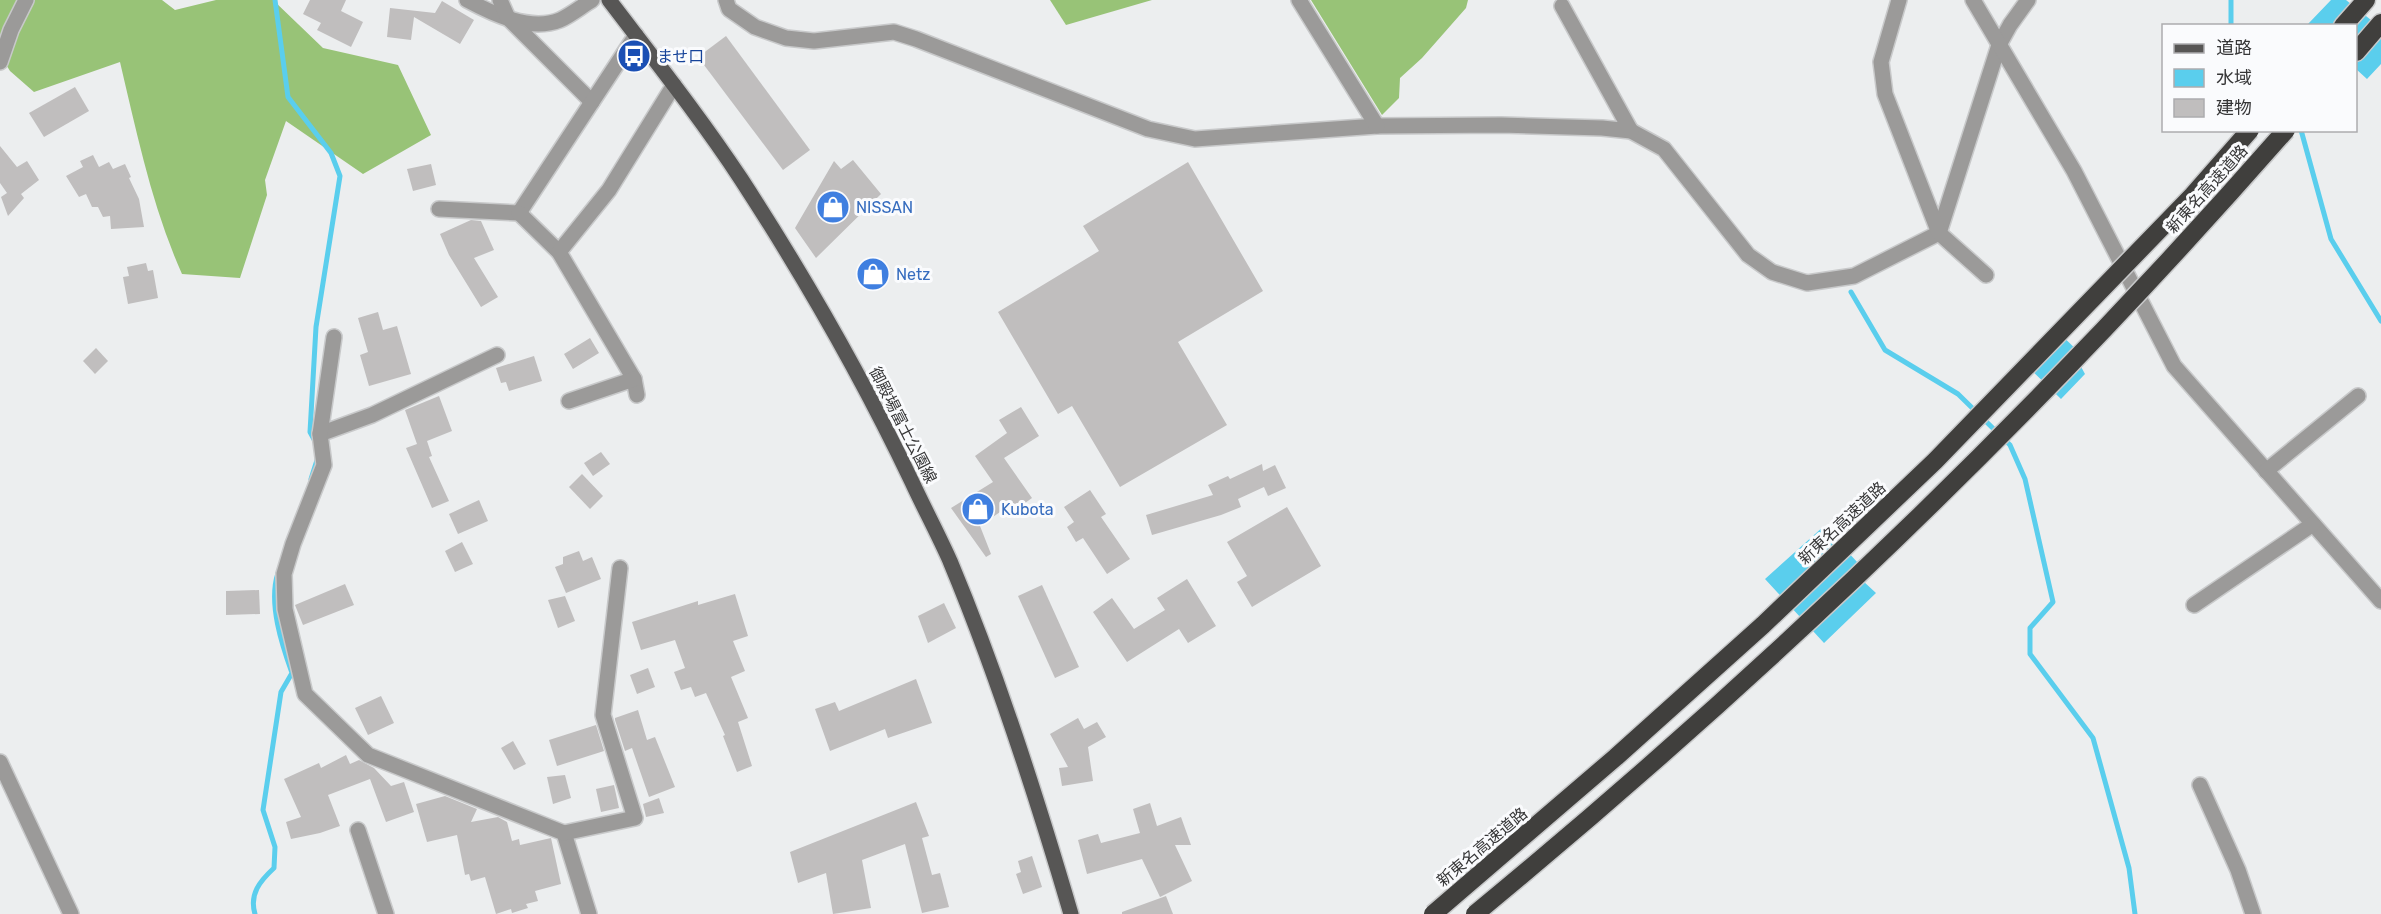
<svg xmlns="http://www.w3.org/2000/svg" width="2381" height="914" font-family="Rubik,'Noto Sans JP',sans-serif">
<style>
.forest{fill:#98c377}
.water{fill:#5aceed}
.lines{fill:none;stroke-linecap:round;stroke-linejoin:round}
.stream{stroke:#5aceed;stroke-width:5}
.building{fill:#c0bebe}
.minor-casing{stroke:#c8c9ca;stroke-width:18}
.major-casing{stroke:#c8c9ca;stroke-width:18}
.highway-casing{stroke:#c8c9ca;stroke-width:21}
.minor{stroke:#9b9a99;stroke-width:15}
.major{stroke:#575655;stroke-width:15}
.highway{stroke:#403f3d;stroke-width:18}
.highway-bridge-casing{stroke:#c8c9ca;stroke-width:21;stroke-linecap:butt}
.highway-bridge{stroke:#403f3d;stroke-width:18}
.labels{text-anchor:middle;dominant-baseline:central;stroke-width:6;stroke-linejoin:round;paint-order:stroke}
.transit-label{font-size:16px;fill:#164399;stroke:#fafbfd;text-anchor:start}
.street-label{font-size:16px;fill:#363637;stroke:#fafbfd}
.shop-label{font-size:16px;fill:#366cbe;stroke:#fafbfd;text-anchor:start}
</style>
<rect width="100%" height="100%" fill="#eceeef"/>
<g class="forest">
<path d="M0,0H162L175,10L216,0H273L323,48L398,65L431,135L363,174L286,121L265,180L267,195L240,278L182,274C152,207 137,134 120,62L34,92L10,71L0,55Z"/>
<path d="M1050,0H1152L1066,25Z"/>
<path d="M1311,0H1468L1466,8L1422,58L1400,78L1399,98L1382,115Z"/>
</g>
<g class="water">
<path d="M2331,0H2346L2381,28L2378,37L2381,39V64L2367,79L2356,69V26L2308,24Z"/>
<path d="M2052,326L2084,357L2079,363L2085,374L2061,399L2022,361Z"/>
<path d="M1824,526L1869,575L1863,581L1876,593L1824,643L1765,579Z"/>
</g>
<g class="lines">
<g class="stream">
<path d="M275,0L288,97L331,153L340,176L316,327L310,432L316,443"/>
<path d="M2231,26V0"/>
<path d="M2301,130L2331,239L2381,321"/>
<path d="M1851,292L1885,350L1958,394L2010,445L2025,479L2053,602L2030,628V654L2093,738L2129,868L2135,914"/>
<path d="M311,479L318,457"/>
<path d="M255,914C249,894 260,881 274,868L275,847L263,810L281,692L292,673C282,645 268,603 278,573"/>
</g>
</g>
<g class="building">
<path d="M310,0H346L341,11L363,22L351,47L317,30L321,23L303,14Z"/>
<path d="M442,1L474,20L460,44L414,17L411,40L387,37L390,8L435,13Z"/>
<path d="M726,36L810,150L783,170L698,57Z"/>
<path d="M75,87L89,111L44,137L29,113Z"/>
<path d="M0,146L17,167L27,161L39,180L21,194L24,198L8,216L1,197L7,193L0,183Z"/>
<path d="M93,155L99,167L109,162L113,169L125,164L131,177L129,178L139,199L144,227L111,229L110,216L103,217L98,207H92L86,194L79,197L66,176L83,167L80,161Z"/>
<path d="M853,160L881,194L816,258L795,228L834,161L841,169Z"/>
<path d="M1188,162L1263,291L1178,342L1227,425L1120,487L1072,406L1058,414L998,312L1099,251L1083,226Z"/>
<path d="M431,164L436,185L413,191L407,169Z"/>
<path d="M471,220L481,221L494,250L474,258L498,297L481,307L449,255L440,234Z"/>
<path d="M146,263L148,271L153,270L158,298L128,304L123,277L129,276L127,267Z"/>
<path d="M378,312L383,330L397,326L411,374L369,386L360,355L368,352L358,318Z"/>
<path d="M590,338L599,353L573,369L564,354Z"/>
<path d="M96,348L108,361L95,374L83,361Z"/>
<path d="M534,356L542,381L509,391L506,382L501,383L496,368Z"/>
<path d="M439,396L452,431L427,441L432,456L429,457L449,501L432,508L406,448L417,444L405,410Z"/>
<path d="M1021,407L1039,436L1004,458L1032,498L1014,511L1010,505L980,526L991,554L986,557L951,508L993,482L975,456L1007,433L999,420Z"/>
<path d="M601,452L610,464L593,476L584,463Z"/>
<path d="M1262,464L1263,471L1275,465L1286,488L1268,496L1264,487L1238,499L1241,507L1221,515L1152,535L1146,515L1213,495L1208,485L1228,476L1230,479Z"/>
<path d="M582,474L603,496L590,509L569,487Z"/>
<path d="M1090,490L1106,514L1101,517L1130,559L1107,574L1083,538L1076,542L1067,527L1074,522L1064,507Z"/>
<path d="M479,500L488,521L458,534L449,514Z"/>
<path d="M1287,507L1321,566L1252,607L1237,582L1247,576L1227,542Z"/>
<path d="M462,542L473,564L455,572L445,551Z"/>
<path d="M579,551L583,561L592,557L601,579L566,593L555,567L563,564V557Z"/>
<path d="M1187,579L1216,626L1188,643L1179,629L1127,662L1093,612L1112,598L1134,629L1165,610L1157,598Z"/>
<path d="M345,584L354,605L303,625L295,605Z"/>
<path d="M1042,585L1079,667L1055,678L1018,596Z"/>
<path d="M259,590L260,614L226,615V591Z"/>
<path d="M735,594L748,636L733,641L745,671L731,677L748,718L738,722L752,766L737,772L723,736L725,735L706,693L695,697L691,687L681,690L674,672L685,668L675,640L641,650L632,622L698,601V605Z"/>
<path d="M565,596L575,621L558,628L548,600Z"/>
<path d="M944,603L956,628L928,643L918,616Z"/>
<path d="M648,668L655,687L637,694L630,675Z"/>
<path d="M916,679L932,723L888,738L885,729L830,751L815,709L835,702L839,711Z"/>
<path d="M381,696L394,723L368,735L355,708Z"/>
<path d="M638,710L647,740L655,737L675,787L649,797L632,748L625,751L615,720V718Z"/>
<path d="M1078,718L1084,729L1097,722L1106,737L1088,747L1093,781L1062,786L1059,768L1068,767L1050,734Z"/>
<path d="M596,725L604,751L557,766L549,740Z"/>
<path d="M513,741L526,764L514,770L501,748Z"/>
<path d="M346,755L350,764L359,760L374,768L391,786L404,782L414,812L386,822L370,779L328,795L340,826L320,833L291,839L286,822L301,817L284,779L319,763L321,768Z"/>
<path d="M565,775L571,798L553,804L547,777Z"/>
<path d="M614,785L619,808L601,812L596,789Z"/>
<path d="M445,796L477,809L471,822L498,817L507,822L512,841L519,839L520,845L551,838L561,884L535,891L538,901L526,904L528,908L512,913L511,909L496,914L485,877L471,881L469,874L465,875L457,835L427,842L416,804Z"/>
<path d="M659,798L664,813L646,817L643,804Z"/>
<path d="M916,802L929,836L922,838L932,875L940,873L949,907L922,913L905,844L862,860L871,908L833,914L826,873L798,883L790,852Z"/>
<path d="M1150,803L1157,826L1181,817L1191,845H1175L1192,881L1160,897L1142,859L1087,874L1078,840L1098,834L1101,843L1140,833L1133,809Z"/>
<path d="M1032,856L1042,887L1023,894L1016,874L1021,872L1018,861Z"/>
<path d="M1166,896L1173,914H1122V912Z"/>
</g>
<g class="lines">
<g class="minor-casing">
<g id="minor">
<path d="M467,0C493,14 530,32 560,20C571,15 582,6 592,0"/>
<path d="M500,0L508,18L592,102"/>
<path d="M726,0L729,9L755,27L786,38L814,41L894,32L916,39L1148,129L1195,139L1377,126L1501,125L1602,128L1631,131L1664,149L1748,255L1772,272L1807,283L1854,276L1939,233L1999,45L2010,25L2028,0"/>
<path d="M1299,0L1377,126"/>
<path d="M1899,0L1881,62L1885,94L1939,233L1986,275"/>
<path d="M1973,0L2074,171L2174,366L2381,601"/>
<path d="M1562,6L1631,131"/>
<path d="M0,62L11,30L26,0"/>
<path d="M439,209L519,213L636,35"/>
<path d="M519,213L559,252L634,379L637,395"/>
<path d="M559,252L609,190L674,85"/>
<path d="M497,355L372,415L320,434L324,465L293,544L284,574L285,609L305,694L368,755L564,833L589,914"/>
<path d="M569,401L634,379"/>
<path d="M320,434L334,337"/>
<path d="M2266,471L2358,396"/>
<path d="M2194,605L2313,524"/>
<path d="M0,762L71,914"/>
<path d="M2200,785L2238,870L2253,914"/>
<path d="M358,830L386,914"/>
<path d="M564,833L635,818L603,715L620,568"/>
</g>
</g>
<g class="major-casing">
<path id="major" d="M609,0C654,59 700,117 741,179C804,276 862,377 912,482C924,508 938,534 950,561C998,676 1036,795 1071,914"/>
</g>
<g class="highway-casing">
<g id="highway">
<path d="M2343,26L2366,0"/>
<path d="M2356,52L2381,23"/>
</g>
</g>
<use href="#minor" class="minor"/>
<use href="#major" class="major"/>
<use href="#highway" class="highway"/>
<g class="highway-bridge-casing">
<g id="highway-bridge">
<path d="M1433,914L1616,757L1763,625L1935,461L2193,195L2250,130"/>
<path d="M1475,914C1765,675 2038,413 2286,130"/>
</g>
</g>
<use href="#highway-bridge" class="highway-bridge"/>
</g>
<defs>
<g id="bus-disc" transform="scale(1.725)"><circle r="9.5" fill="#1a4fb4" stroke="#fafbfd"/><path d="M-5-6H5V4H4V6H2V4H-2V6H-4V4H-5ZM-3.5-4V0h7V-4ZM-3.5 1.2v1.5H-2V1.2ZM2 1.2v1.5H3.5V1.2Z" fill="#fff"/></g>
<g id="shop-disc" transform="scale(1.725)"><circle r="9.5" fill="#3f7fe0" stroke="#fafbfd"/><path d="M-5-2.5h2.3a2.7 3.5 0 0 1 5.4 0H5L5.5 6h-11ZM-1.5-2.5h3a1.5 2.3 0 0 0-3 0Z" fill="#fff"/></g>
</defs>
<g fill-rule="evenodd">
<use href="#bus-disc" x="634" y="56"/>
<use href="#shop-disc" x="833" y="207"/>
<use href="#shop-disc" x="873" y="274"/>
<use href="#shop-disc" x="978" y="509"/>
</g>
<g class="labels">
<g class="transit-label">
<text x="657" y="56">ませ口</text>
</g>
<g class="street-label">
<text transform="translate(2207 189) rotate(-48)">新東名高速道路</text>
<text transform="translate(903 425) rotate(63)">御殿場富士公園線</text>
<text transform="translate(1842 523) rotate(-43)">新東名高速道路</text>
<text transform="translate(1482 847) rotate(-40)">新東名高速道路</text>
</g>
<g class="shop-label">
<text x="856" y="207">NISSAN</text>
<text x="896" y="274">Netz</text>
<text x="1001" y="509">Kubota</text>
</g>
</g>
<rect x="2162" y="24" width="195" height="108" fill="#fafbfd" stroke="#acacae" stroke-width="1.5"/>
<rect x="2174" y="44" width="30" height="9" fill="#575655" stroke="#acacae" stroke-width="1.5"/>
<text x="2216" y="54" font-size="18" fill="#363637">道路</text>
<rect x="2174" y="69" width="30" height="18" fill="#5aceed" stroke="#acacae" stroke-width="1.5"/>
<text x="2216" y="84" font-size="18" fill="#363637">水域</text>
<rect x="2174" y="99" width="30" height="18" fill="#c0bebe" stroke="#acacae" stroke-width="1.5"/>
<text x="2216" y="114" font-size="18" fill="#363637">建物</text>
</svg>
